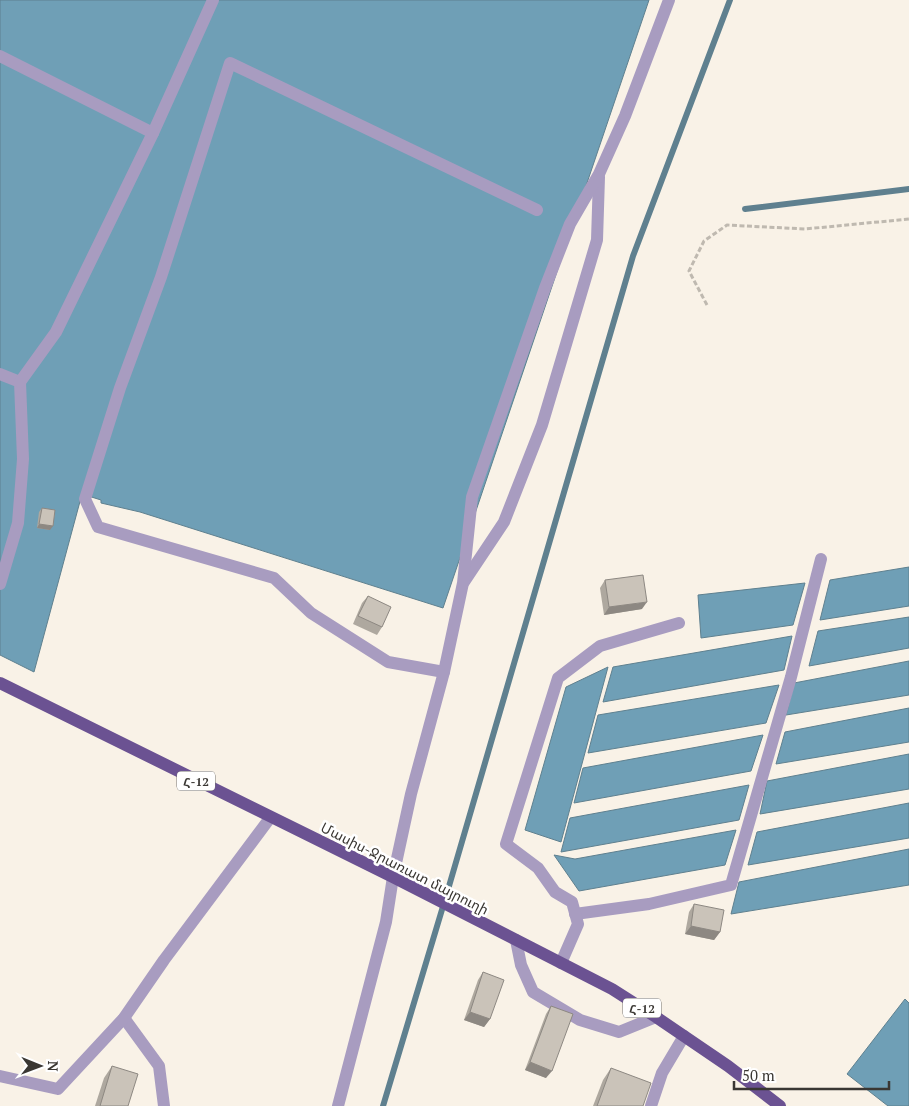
<svg xmlns="http://www.w3.org/2000/svg" width="909" height="1106" font-family="'PT Serif','Noto Sans Armenian',serif">
<style>
.water{fill:#6f9fb6;stroke:#5f808f}
.lines{fill:none;stroke-linecap:round;stroke-linejoin:round}
.stream{stroke:#5f808f;stroke-width:6}
.path{stroke:#bfb9b0;stroke-width:3;stroke-dasharray:5 2.5;stroke-linecap:butt}
.minor{stroke:#a89cc0;stroke-width:12}
.major{stroke:#6b5292;stroke-width:12}
.wall{fill:#aea89f}
.shaded-wall{fill:#8d8882}
.building{fill:#cac3b9;stroke:#8d8882}
.labels{text-anchor:middle;dominant-baseline:central;stroke-width:5;stroke-linejoin:round;paint-order:stroke}
.shield{fill:#fff;stroke:#757370;stroke-width:1}
.shield-label{font-size:12px;font-weight:bold;fill:#3a3733}
.street-label{font-size:14px;fill:#3a3733;stroke:#fff}
</style>
<rect width="100%" height="100%" fill="#f9f2e7"/>
<g class="water">
<path d="M0,0H649L443,608L140,512L101,503V500L82,494L34,672L0,655Z"/>
<path d="M909,567V606L820,620L830,580Z"/>
<path d="M805,583L793,625L701,638L698,595Z"/>
<path d="M909,617V648L809,666L818,631Z"/>
<path d="M792,636L784,670L603,702L613,667Z"/>
<path d="M909,661V695L786,715L794,683Z"/>
<path d="M608,667L561,842L525,830L566,687Z"/>
<path d="M779,685L766,723L588,753L598,715Z"/>
<path d="M909,708V742L776,764L785,732Z"/>
<path d="M763,735L751,771L574,803L583,768Z"/>
<path d="M909,754V789L760,814L767,781Z"/>
<path d="M749,785L739,820L561,852L570,818Z"/>
<path d="M909,803V838L748,865L757,832Z"/>
<path d="M736,830L725,865L579,891L554,855L575,859Z"/>
<path d="M909,849V885L731,914L739,882Z"/>
<path d="M905,999L909,1003V1106H888L847,1074Z"/>
</g>
<g class="lines">
<g class="stream">
<path d="M745,209L909,189"/>
<path d="M383,1106L447,893L633,256L730,0"/>
</g>
<path class="path" d="M707,305L689,271L704,241L727,225L805,229L909,219"/>
<g class="minor">
<path d="M0,56L153,133"/>
<path d="M0,374L20,382L23,459L18,523L0,584"/>
<path d="M20,382L56,332L153,133L213,0"/>
<path d="M464,582L504,522L542,425L597,240L599,177"/>
<path d="M444,672L388,662L311,613L274,578L98,527L85,499L120,388L161,277L230,63L537,210"/>
<path d="M575,914L649,904L731,885L791,677L821,559"/>
<path d="M516,940L521,965L533,992L580,1020L619,1032L656,1017"/>
<path d="M561,963L578,924L572,902L555,892L538,868L506,844L558,678L600,646L679,623"/>
<path d="M124,1018L159,1066L164,1106"/>
<path d="M0,1076L58,1089L124,1018L164,960L270,818"/>
<path d="M338,1106L386,922L393,877L411,794L444,672L463,583L472,497L545,288L570,224L599,174L625,116L669,0"/>
<path d="M651,1106L662,1073L684,1036"/>
</g>
<path class="major" d="M0,683L393,877L612,989L656,1017L728,1066L780,1106"/>
</g>
<g class="wall">
<path d="M42,508L50,530L37,528L39,512Z"/>
<path d="M605,580L642,609L604,615L600,588Z"/>
<path d="M368,596L382,627L377,635L353,624L362,603Z"/>
<path d="M694,904L720,932L714,940L685,934L689,912Z"/>
<path d="M483,972L490,1019L484,1027L464,1020L478,980Z"/>
<path d="M551,1006L546,1078L525,1070L546,1014Z"/>
<path d="M112,1066L128,1106H95L104,1078Z"/>
<path d="M611,1068L643,1106H593L603,1080Z"/>
</g>
<g class="shaded-wall">
<path d="M39,524L53,526L50,530L37,528Z"/>
<path d="M647,602L642,609L604,615L609,607Z"/>
<path d="M691,926L720,932L714,940L685,934Z"/>
<path d="M470,1012L490,1019L484,1027L464,1020Z"/>
<path d="M530,1062L552,1071L546,1078L525,1070Z"/>
</g>
<g class="building">
<path d="M42,508L55,510L53,526L39,524Z"/>
<path d="M643,575L647,602L609,607L605,580Z"/>
<path d="M368,596L391,607L382,627L358,616Z"/>
<path d="M694,904L724,910L720,932L691,926Z"/>
<path d="M483,972L504,980L490,1019L470,1012Z"/>
<path d="M551,1006L573,1014L552,1071L530,1062Z"/>
<path d="M112,1066L138,1074L128,1106H100Z"/>
<path d="M611,1068L651,1083L643,1106H597Z"/>
</g>
<g class="labels">
<g class="shield">
<rect x="177" y="771.5" width="38" height="19" rx="4"/>
<rect x="623" y="998.5" width="38" height="19" rx="4"/>
</g>
<g class="shield-label">
<text x="196" y="781">Հ-12</text>
<text x="642" y="1008">Հ-12</text>
</g>
<g class="street-label">
<text transform="translate(405 868) rotate(27)">Մասիս-Ջրառատ մայրուղի</text>
</g>
</g>
<g transform="translate(40 1066) rotate(91)" stroke="#ffffff" stroke-width="4" paint-order="stroke">
<path d="M0-4L9 19L0 12L-9 19Z" fill="#3a3733"/>
<text y="-8" font-size="14" font-weight="bold" text-anchor="middle" fill="#3a3733">N</text>
</g>
<path d="M734 1081v8h155v-8" fill="none" stroke="#3a3733" stroke-width="2.5"/>
<text x="742" y="1081" font-size="15" fill="#3a3733" stroke="#ffffff" stroke-width="4" paint-order="stroke">50 m</text>
</svg>
